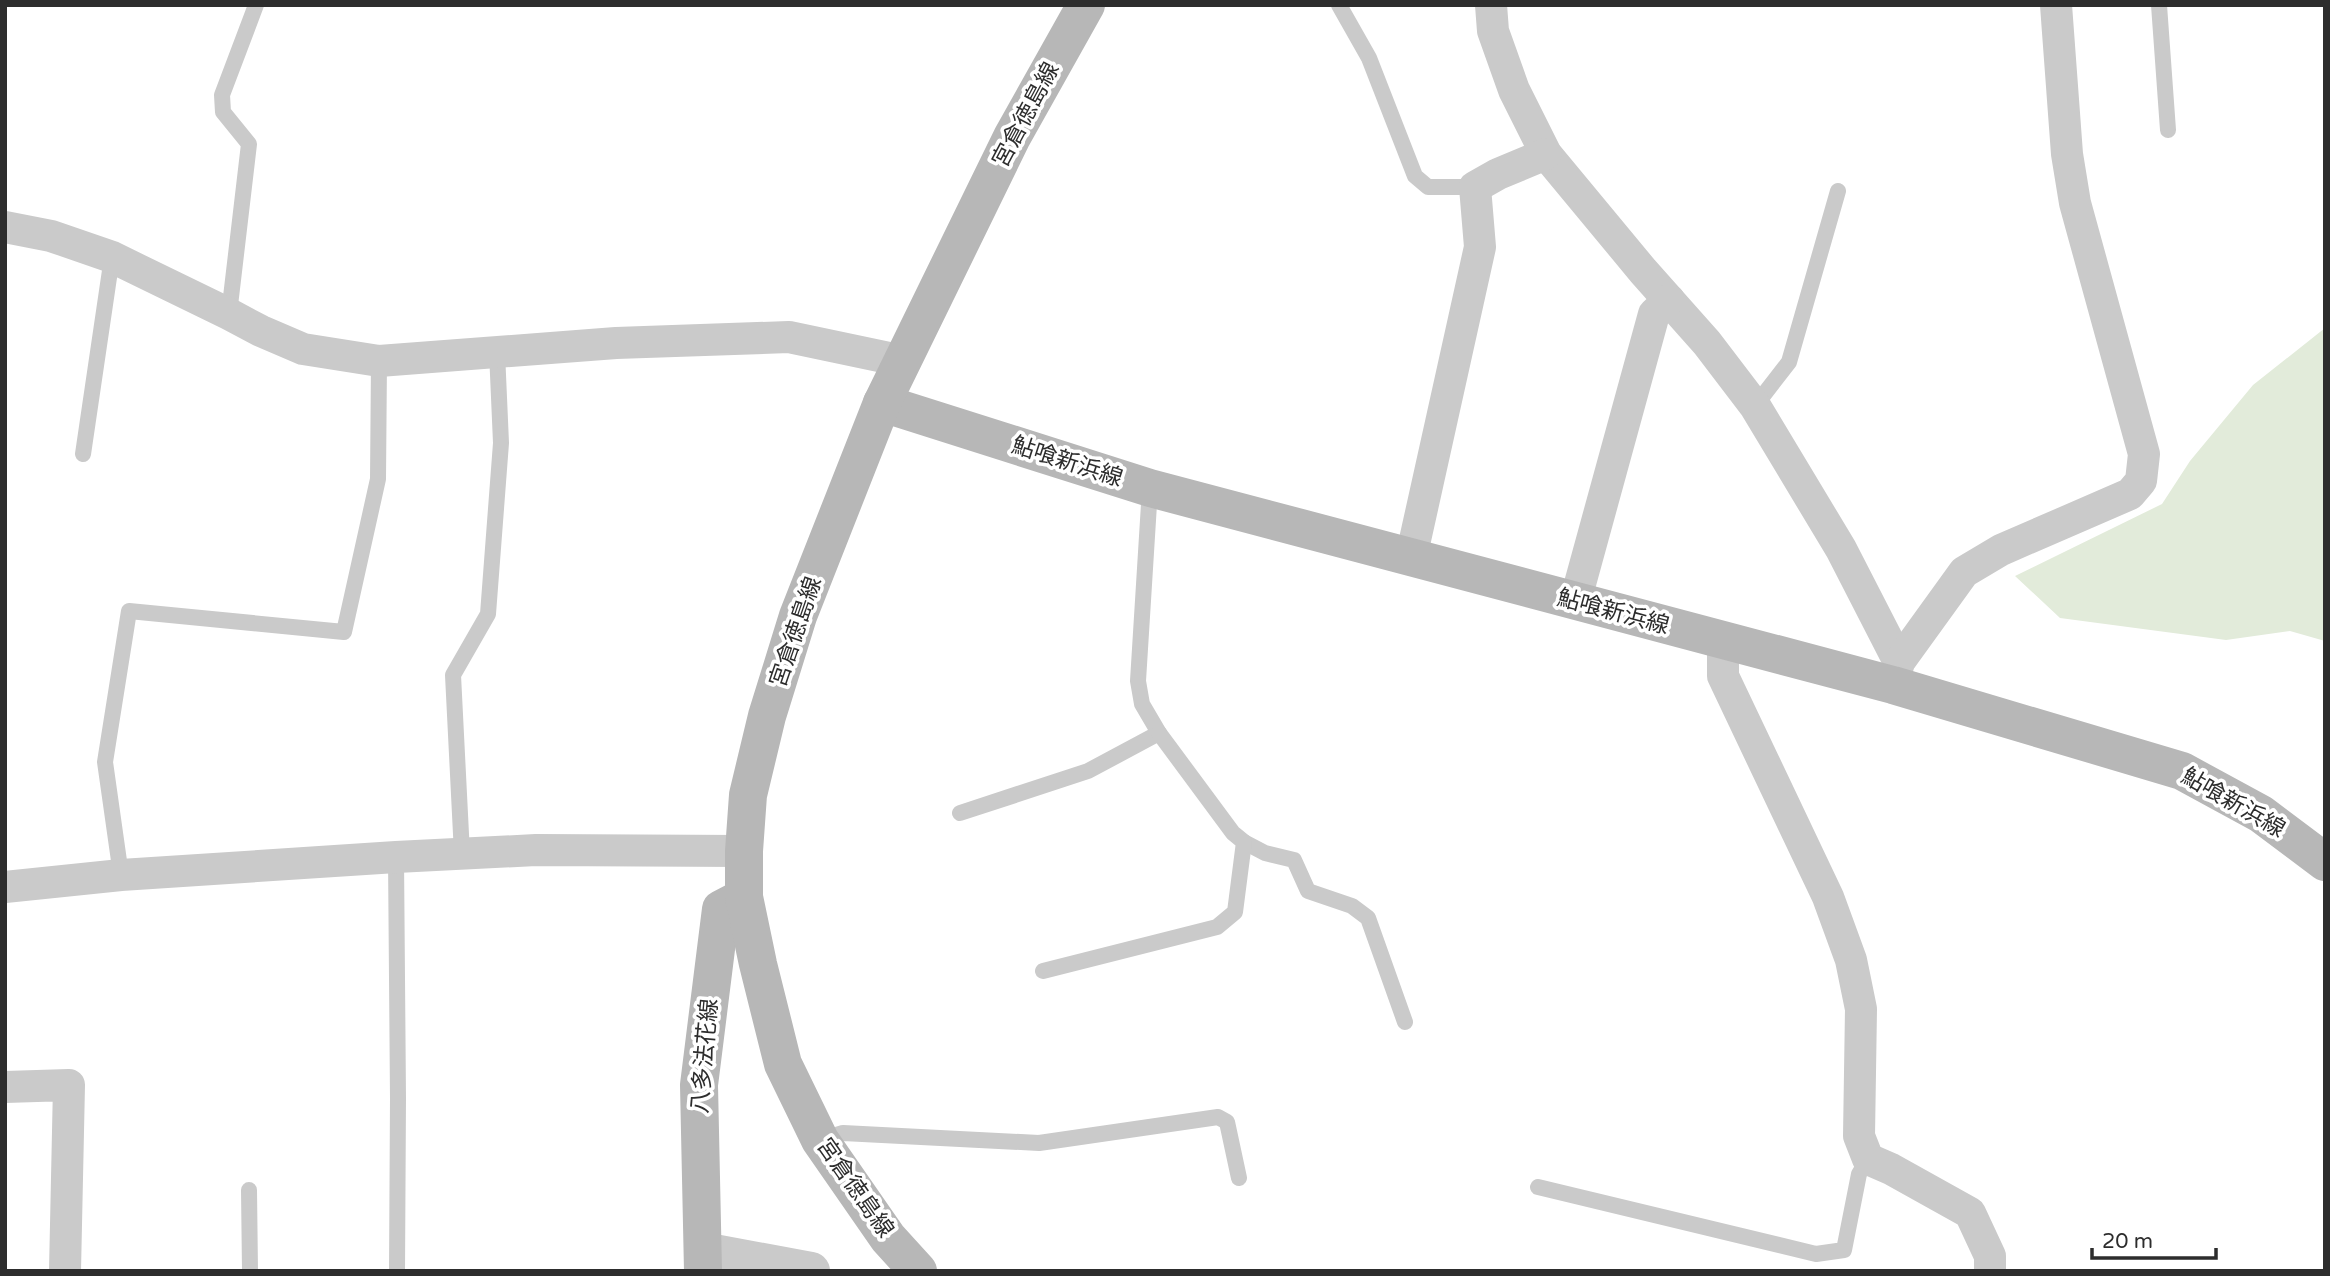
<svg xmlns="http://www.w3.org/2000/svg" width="2330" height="1276" font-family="'Varela Round','Noto Sans JP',sans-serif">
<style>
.green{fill:#e2ebda}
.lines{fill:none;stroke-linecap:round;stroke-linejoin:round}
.service{stroke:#cacaca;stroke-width:16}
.minor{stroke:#cacaca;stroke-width:32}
.tertiary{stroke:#cacaca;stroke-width:38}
.secondary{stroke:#b7b7b7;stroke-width:38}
.labels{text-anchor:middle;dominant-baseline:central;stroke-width:7;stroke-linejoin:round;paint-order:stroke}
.street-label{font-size:23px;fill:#2d2d2d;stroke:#fff}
</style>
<rect width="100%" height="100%" fill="#fff"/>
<path class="green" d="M2325,328V641L2290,631L2226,640L2060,618L2015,576L2162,504L2190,461L2253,385Z"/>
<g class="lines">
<g class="service">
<path d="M1339,5L1369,58L1415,176L1428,187H1475"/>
<path d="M2159,5L2168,130"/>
<path d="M229,314L249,144L223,112L222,95L256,5"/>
<path d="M1755,406L1789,362L1838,191"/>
<path d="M83,454L112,257"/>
<path d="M960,813L1088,771L1159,733L1142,704L1138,681L1150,488"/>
<path d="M1244,842L1265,853L1294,860L1308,891L1352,906L1368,918L1405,1022"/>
<path d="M462,854L453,675L488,614L501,443L497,352"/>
<path d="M396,857L398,1098L397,1271"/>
<path d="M121,875L105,762L129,611L344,632L378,479L379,361"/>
<path d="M1043,971L1217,927L1235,912L1244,842L1233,833L1159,733"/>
<path d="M820,1140L843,1133L1039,1143L1218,1117L1227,1122L1239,1178"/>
<path d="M1538,1187L1816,1254L1844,1250L1859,1174L1868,1159"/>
<path d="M249,1190L250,1271"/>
</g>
<g class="minor">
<path d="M1491,5L1493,31L1514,90L1546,154L1643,271L1707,343L1755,406L1841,549L1899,662"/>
<path d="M5,227L51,236L112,257L229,314L261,331L303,349L379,361L616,343L789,337L903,361"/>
<path d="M1411,558L1480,247L1475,187L1498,174L1546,154"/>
<path d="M1575,602L1654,314L1669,300"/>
<path d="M1723,642V676L1828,897L1851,960L1861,1009L1859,1136L1868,1159L1891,1169L1970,1213L1990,1256V1271"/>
<path d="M1893,685L1899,662L1964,572L2001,550L2130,494L2141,481L2144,454L2075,203L2067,154L2056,5"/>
<path d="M5,887L121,875L396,857L536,850L744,851"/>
<path d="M5,1087L69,1085L65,1271"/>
</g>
<path class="tertiary" d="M703,1251L811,1271"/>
<g class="secondary">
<path d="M882,403L1150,488L1893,685L2182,771L2261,814L2325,862"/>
<path d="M703,1271L699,1085L721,909L744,897"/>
<path d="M918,1271L888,1238L820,1140L783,1064L758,964L744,897V851L748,795L767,716L798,616L882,403L1012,137L1086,5"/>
</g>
</g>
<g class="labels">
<g class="street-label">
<text transform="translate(1026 115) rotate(-62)">宮倉徳島線</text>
<text transform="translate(1067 462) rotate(18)">鮎喰新浜線</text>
<text transform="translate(1613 612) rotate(15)">鮎喰新浜線</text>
<text transform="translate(796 632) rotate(-71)">宮倉徳島線</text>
<text transform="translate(2233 803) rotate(30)">鮎喰新浜線</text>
<text transform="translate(705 1056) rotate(-85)">八多法花線</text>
<text transform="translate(855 1188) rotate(55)">宮倉徳島線</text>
</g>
</g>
<rect width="2330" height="1276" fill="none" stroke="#2d2d2d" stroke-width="14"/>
<path d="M2092 1248v10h124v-10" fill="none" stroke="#2d2d2d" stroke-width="3.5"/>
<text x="2102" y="1248" font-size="21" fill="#2d2d2d" stroke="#ffffff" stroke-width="5" paint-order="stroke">20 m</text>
</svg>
